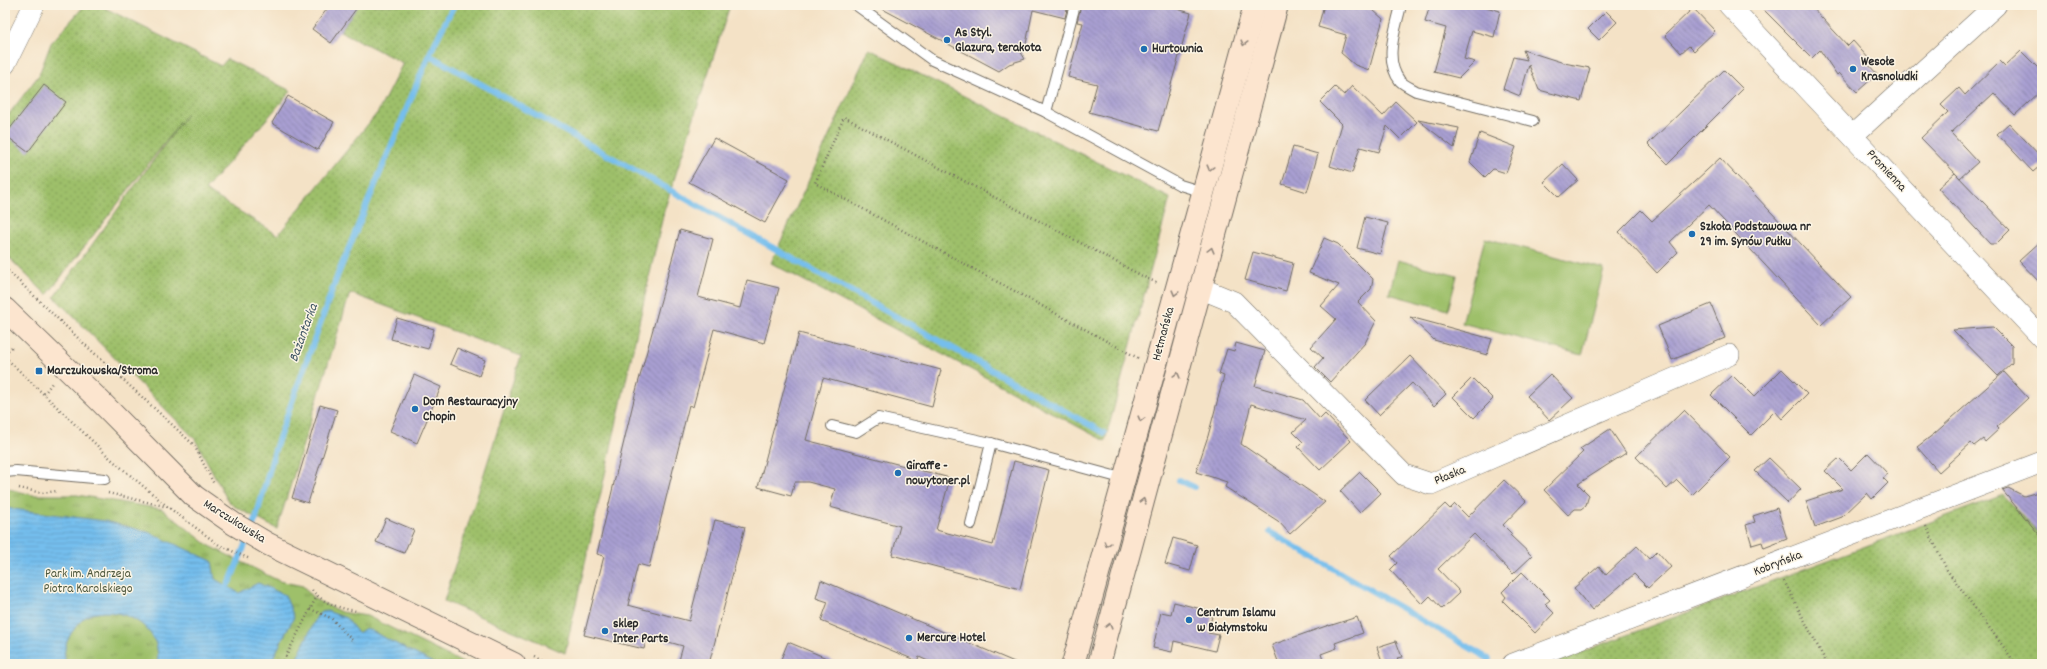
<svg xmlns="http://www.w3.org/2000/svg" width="2047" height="669" font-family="Dekko,sans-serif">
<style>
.grass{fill:url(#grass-dots);stroke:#64764a}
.park{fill:url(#park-tufts);stroke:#64764a}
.pitch{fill:#9ec06a;stroke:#64764a}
.water{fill:url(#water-rules);stroke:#50748c}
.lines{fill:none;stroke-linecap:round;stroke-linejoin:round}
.stream{stroke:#75beed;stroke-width:6}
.building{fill:url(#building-back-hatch)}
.lane-casing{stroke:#716b61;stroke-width:12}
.street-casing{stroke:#716b61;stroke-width:22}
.secondary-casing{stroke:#716b61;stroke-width:24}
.path{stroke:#716b61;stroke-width:2.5;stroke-dasharray:1 3;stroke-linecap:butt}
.lane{stroke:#fff;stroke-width:10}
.street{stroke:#fff;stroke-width:21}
.secondary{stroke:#fce5cf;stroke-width:22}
.oneway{stroke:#94887d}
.poi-dot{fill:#1f6fb2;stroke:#fcf5e5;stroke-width:1.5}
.labels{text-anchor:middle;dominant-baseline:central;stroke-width:3;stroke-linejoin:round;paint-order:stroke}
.poi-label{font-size:13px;font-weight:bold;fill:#2b2b2b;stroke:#fcf5e5;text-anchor:start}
.street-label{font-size:13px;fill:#2b2b2b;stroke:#fcf5e5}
.park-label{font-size:13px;fill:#4e583e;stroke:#fcf5e5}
.water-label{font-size:14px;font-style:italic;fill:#415765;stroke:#fcf5e5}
</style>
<defs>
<pattern id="grass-dots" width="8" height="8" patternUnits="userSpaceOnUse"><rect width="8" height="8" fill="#9ec06a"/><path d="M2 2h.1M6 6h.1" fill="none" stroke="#819c57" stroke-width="1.8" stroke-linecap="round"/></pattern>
<pattern id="park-tufts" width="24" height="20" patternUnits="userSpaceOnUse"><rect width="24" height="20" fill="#9ec06a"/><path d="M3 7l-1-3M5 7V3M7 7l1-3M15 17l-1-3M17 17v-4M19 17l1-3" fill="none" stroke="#819c57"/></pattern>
<pattern id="water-rules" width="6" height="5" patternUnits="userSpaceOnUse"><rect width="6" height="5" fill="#75beed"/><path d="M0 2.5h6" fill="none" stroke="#65a3cb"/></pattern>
<pattern id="building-back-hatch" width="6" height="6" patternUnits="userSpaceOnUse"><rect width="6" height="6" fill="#a89fd1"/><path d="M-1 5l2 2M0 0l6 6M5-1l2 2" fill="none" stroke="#8982aa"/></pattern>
</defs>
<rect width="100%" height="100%" fill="#fcf5e5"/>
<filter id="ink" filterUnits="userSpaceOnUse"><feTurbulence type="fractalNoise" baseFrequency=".025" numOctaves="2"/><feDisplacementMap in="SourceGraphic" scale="8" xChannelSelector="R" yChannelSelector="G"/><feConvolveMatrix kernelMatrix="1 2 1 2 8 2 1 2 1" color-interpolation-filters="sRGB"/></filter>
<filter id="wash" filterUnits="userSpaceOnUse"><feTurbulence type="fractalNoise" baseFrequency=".012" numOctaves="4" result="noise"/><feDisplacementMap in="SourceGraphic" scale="16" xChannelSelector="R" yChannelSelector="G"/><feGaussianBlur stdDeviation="0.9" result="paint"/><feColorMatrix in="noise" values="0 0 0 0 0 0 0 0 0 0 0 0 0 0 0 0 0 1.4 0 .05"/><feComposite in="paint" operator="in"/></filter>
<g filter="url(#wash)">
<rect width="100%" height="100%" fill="#f4e2c6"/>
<g class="grass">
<path d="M85,5H99L221,66L227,59L291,91L205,190L278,235L378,112L403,63L340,31L359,5H730L664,211L565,653L444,601L521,356L350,293L277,529L234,506L228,501L195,439L54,297L187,114L47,295L5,254V119L39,75L51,43Z"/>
<path d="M869,49L1170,198L1105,441L771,263Z"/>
<path d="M2003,495L2042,538V664H1549Z"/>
</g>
<path class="park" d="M5,488L33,495H77L162,509L208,545L279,581L303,586L314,599L341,612L367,616L465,664H5Z"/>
<g class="pitch">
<path d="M1485,238L1604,269L1582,355L1462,323Z"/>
<path d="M1398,260L1457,276L1448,310L1389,294Z"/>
</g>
<g class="water">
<path d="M5,508L105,521L148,532L212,561L215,579L239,593L258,583L285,595L294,617L270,664H157C163,632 132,611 104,612C99,613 93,613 89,615C82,618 76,627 72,632C65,643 63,652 66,664H5Z"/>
<path d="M327,611L346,618L358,633L366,628L435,664H294L317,616L321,612Z"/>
</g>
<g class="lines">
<g class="stream">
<path d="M429,55L1104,433"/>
<path d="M1179,480L1194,487"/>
<path d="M1270,532L1489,659"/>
<path d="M223,593L231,579L256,518L276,446L338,274L429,55L454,5"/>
</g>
</g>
<g id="blocks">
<g class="building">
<path d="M330,5H359L331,43L312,29Z"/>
<path d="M875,5H1068L1065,18L1033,10L1026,44L1019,49L1025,59L1009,64L999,71Z"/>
<path d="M1081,5H1178L1177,9L1191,13L1158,131L1089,112L1097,84L1068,77L1083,23L1077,22Z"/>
<path d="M1324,5H1355L1373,10L1383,19L1369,70L1355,65L1341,53L1346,35L1318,27Z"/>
<path d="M1430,5H1479L1500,11L1494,37L1472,31L1464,59L1475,62L1459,78L1434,72L1446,28L1425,22Z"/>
<path d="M1759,5H1810L1848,46L1853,41L1870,60L1867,63L1877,74L1857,92L1839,73L1837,75L1820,50L1812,58Z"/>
<path d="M1693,8L1715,31L1694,51L1689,46L1681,53L1665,35Z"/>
<path d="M1606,11L1617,22L1599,40L1588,29Z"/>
<path d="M1523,50L1564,63L1590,68L1581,101L1539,90L1529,65L1520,96L1503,89L1513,57L1527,60Z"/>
<path d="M2021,51L2042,72V90L2015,115L1994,93L1951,133L1978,162L1960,178L1921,138L1948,112L1941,105L1959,88L1965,95L2000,61L2005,66Z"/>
<path d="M1724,70L1743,89L1668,164L1648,144Z"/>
<path d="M44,85L66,102L28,152L5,135Z"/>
<path d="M1352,86L1383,116L1396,102L1417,122L1400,139L1387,126L1379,152L1360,147L1352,173L1330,166L1342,124L1320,102L1335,87L1344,95Z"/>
<path d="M288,96L334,122L318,150L272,123Z"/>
<path d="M1418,120L1459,128L1454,148Z"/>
<path d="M2009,123L2042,158V164L2033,172L1997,134Z"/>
<path d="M1480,133L1516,147L1506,173L1493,169L1485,177L1470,162Z"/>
<path d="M714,138L789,179L765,223L689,182Z"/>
<path d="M1293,147L1318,154L1307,192L1282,184Z"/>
<path d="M1720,158L1851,297L1821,325L1709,205L1670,242L1678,252L1657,273L1619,232L1641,210L1652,221Z"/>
<path d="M1563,164L1578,180L1559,197L1544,182Z"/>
<path d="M1955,173L2010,230L1996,244H1990L1938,188Z"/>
<path d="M1365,217L1388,223L1380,254L1357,248Z"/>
<path d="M680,230L713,239L698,297L740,308L747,280L779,288L764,343L714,329L693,407L689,405L649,567L638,564L628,605L689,621L715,520L745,527L709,664H678L683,646L647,636L644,649L584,635L604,556L597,554L636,391Z"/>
<path d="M1324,238L1338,244L1373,279L1371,289L1358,302L1376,321L1365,343L1330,382L1315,367L1323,358L1311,347L1336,319L1321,306L1339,285L1309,273Z"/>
<path d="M2042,240V285L2019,261Z"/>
<path d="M1253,252L1293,263L1286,291L1245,280Z"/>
<path d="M1711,304L1725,338L1672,360L1658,326Z"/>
<path d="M1410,317L1492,339L1487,355L1434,340Z"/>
<path d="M397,318L434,329L428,349L391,339Z"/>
<path d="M1993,327L2012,346V363L1998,376L1953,330Z"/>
<path d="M799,333L941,370L932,407L823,378L806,440L950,478L936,530L993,545L1014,461L1049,470L1020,589L892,555L900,526L830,507L835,489L808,482H795L791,496L758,487Z"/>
<path d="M1236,343L1265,351L1255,386L1303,400L1320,419L1325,414L1351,441L1320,470L1298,447L1303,442L1293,432L1306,420L1251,404L1241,444L1325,502L1290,534L1278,521L1225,487L1227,482L1196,472L1208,436L1224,376L1219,374L1227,349L1234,351Z"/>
<path d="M457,348L485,360L479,376L450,364Z"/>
<path d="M1410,356L1446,394L1434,406L1412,383L1379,415L1365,400Z"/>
<path d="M1782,369L1807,394L1782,419L1775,411L1751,435L1711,395L1732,375L1754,397Z"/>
<path d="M2004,372L2028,398L1997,427L1999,429L1985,442L1983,439L1974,446L1971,443L1939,472L1917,447L1934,434Z"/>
<path d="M1550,374L1573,398L1549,420L1527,396Z"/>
<path d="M414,375L441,387L417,443L390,431Z"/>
<path d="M1472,378L1493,399L1474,418L1453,397Z"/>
<path d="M320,405L337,410L308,503L292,498Z"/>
<path d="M1684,410L1730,457L1692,495L1677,480L1667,489L1636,457Z"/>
<path d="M1610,429L1626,453L1578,484L1589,495L1586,505L1581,509H1575L1568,515L1544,490L1583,452L1580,449Z"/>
<path d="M1868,453L1888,474L1883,478L1888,483L1872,499L1867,493L1842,517L1815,527L1806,501L1843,489L1825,471L1839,458L1851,470Z"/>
<path d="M1769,458L1801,489L1788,503L1755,471Z"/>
<path d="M1360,472L1381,493L1360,513L1340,491Z"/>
<path d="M1504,480L1526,501L1503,525L1512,534L1510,535L1532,556L1513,574L1474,534L1438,569L1460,592L1442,609L1430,596L1422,604L1390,570L1397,563L1391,556L1445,504L1450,509L1455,504L1468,517Z"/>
<path d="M2008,488L2024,496L2042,491V538L2002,490Z"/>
<path d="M1777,508L1787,539L1764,548L1762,542L1752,545L1746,525L1755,522L1753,516Z"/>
<path d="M386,518L414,530L404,553L376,542Z"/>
<path d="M1173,538L1197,545L1190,571L1165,564Z"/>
<path d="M1637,546L1649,559L1657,551L1671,567L1648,588L1634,574L1592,610L1574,588L1599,566L1606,575Z"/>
<path d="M1522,572L1550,600L1545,604L1554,613L1535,633L1503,601L1506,597L1502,592Z"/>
<path d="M821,580L1019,664H935L919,657L917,661L821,621L828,602L816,598Z"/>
<path d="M1174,602L1213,612L1208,633L1219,635L1215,651L1174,641L1172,652L1153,648L1161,612L1171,614Z"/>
<path d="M1357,617L1363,633L1335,643L1337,648L1321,654L1323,660L1311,664H1279L1272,645L1329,625V626Z"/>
<path d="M1396,641L1402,657L1397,658L1399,664H1383L1377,647Z"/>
<path d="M788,642L841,664H779Z"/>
</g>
</g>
</g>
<g filter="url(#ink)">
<use href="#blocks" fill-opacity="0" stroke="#716b61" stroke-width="1"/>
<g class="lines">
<g class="lane-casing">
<g id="lane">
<path d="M856,5L932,60L1046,112L1180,185L1203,192"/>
<path d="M1401,5C1396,29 1383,59 1400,81C1404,85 1411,88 1416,91L1533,121"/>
<path d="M1046,112L1075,5"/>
<path d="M832,426L856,432L878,418L991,443"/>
<path d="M5,472L16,471L105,479"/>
<path d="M971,524L991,443L1125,479"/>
</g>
</g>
<g class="street-casing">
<g id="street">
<path d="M1729,5L2042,338"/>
<path d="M5,64L34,5"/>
<path d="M1853,135L1996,5"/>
<path d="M1200,288L1234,302L1404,475L1431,484L1729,355"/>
<path d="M1513,664L2042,462"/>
</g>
</g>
<g class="secondary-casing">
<g id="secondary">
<path d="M5,309L100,401L194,496L234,524L268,544L514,664"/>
<path d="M1073,664L1255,5"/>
<path d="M1099,664L1277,5"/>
</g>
</g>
<g class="path">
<path d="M5,268L79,339L194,445L214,484"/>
<path d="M5,353L13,346"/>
<path d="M5,357L111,459L168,507L219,545L250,559"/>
<path d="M1138,358L815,183L844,117L1148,279L1158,283"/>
<path d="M5,394V401"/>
<path d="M44,394L52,383"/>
<path d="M5,420L7,426"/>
<path d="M19,488L42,493L57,491"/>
<path d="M108,493L168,507"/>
<path d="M1926,526L1947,570L2016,664"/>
<path d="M1784,581L1827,664"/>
<path d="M312,590C322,603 341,609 357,611"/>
<path d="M310,609L331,618L353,641"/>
<path d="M534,657L549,664"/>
<path d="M282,664L317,596"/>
</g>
<use href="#lane" class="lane"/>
<use href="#street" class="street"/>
<use href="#secondary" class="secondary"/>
</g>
<defs><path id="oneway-chevron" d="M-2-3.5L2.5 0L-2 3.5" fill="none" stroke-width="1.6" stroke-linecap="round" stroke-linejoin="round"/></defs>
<g class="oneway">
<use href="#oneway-chevron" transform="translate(1244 43) rotate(105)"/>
<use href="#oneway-chevron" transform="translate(1210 168) rotate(105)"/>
<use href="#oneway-chevron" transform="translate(1211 250) rotate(-75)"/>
<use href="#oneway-chevron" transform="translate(1175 293) rotate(105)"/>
<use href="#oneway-chevron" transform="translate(1177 375) rotate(-75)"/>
<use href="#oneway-chevron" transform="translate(1141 419) rotate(105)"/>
<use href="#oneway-chevron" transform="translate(1143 501) rotate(-75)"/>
<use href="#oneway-chevron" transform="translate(1107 544) rotate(106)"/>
<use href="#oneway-chevron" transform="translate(1109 626) rotate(-75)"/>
</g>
</g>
<g class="poi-dot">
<circle cx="947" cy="40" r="4"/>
<circle cx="1144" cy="49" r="4"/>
<circle cx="1853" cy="69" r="4"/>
<circle cx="1692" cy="234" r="4"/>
<rect x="35" y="367" width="8" height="8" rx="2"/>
<circle cx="415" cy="409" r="4"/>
<circle cx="898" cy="473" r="4"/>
<circle cx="1189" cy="620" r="4"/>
<circle cx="605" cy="631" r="4"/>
<circle cx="909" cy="638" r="4"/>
</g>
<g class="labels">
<g class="poi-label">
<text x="955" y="33">As Styl.<tspan x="955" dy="15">Glazura, terakota</tspan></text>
<text x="1152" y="49">Hurtownia</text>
<text x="1861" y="62">Wesołe<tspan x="1861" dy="15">Krasnoludki</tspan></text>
<text x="1700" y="227">Szkoła Podstawowa nr<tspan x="1700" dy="15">29 im. Synów Pułku</tspan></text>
<text x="47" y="371">Marczukowska/Stroma</text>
<text x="423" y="402">Dom Restauracyjny<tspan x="423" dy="15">Chopin</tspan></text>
<text x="906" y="466">Giraffe -<tspan x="906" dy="15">nowytoner.pl</tspan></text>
<text x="1197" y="613">Centrum Islamu<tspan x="1197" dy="15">w Białymstoku</tspan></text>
<text x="613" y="624">sklep<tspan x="613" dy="15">Inter Parts</tspan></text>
<text x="917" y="638">Mercure Hotel</text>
</g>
<g class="street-label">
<text transform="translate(1886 171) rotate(47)">Promienna</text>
<text transform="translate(1164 334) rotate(-75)">Hetmańska</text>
<text transform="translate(1450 476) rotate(-22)">Płaska</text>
<text transform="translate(234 522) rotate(32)">Marczukowska</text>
<text transform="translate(1778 564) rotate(-21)">Kobryńska</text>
</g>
<g class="park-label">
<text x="88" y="574">Park im. Andrzeja<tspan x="88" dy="15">Piotra Karolskiego</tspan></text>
</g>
<g class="water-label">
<text transform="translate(304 333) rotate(-70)">Bażantarka</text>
</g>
</g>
<rect width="2047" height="669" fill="none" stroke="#fcf5e5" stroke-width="20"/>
</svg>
